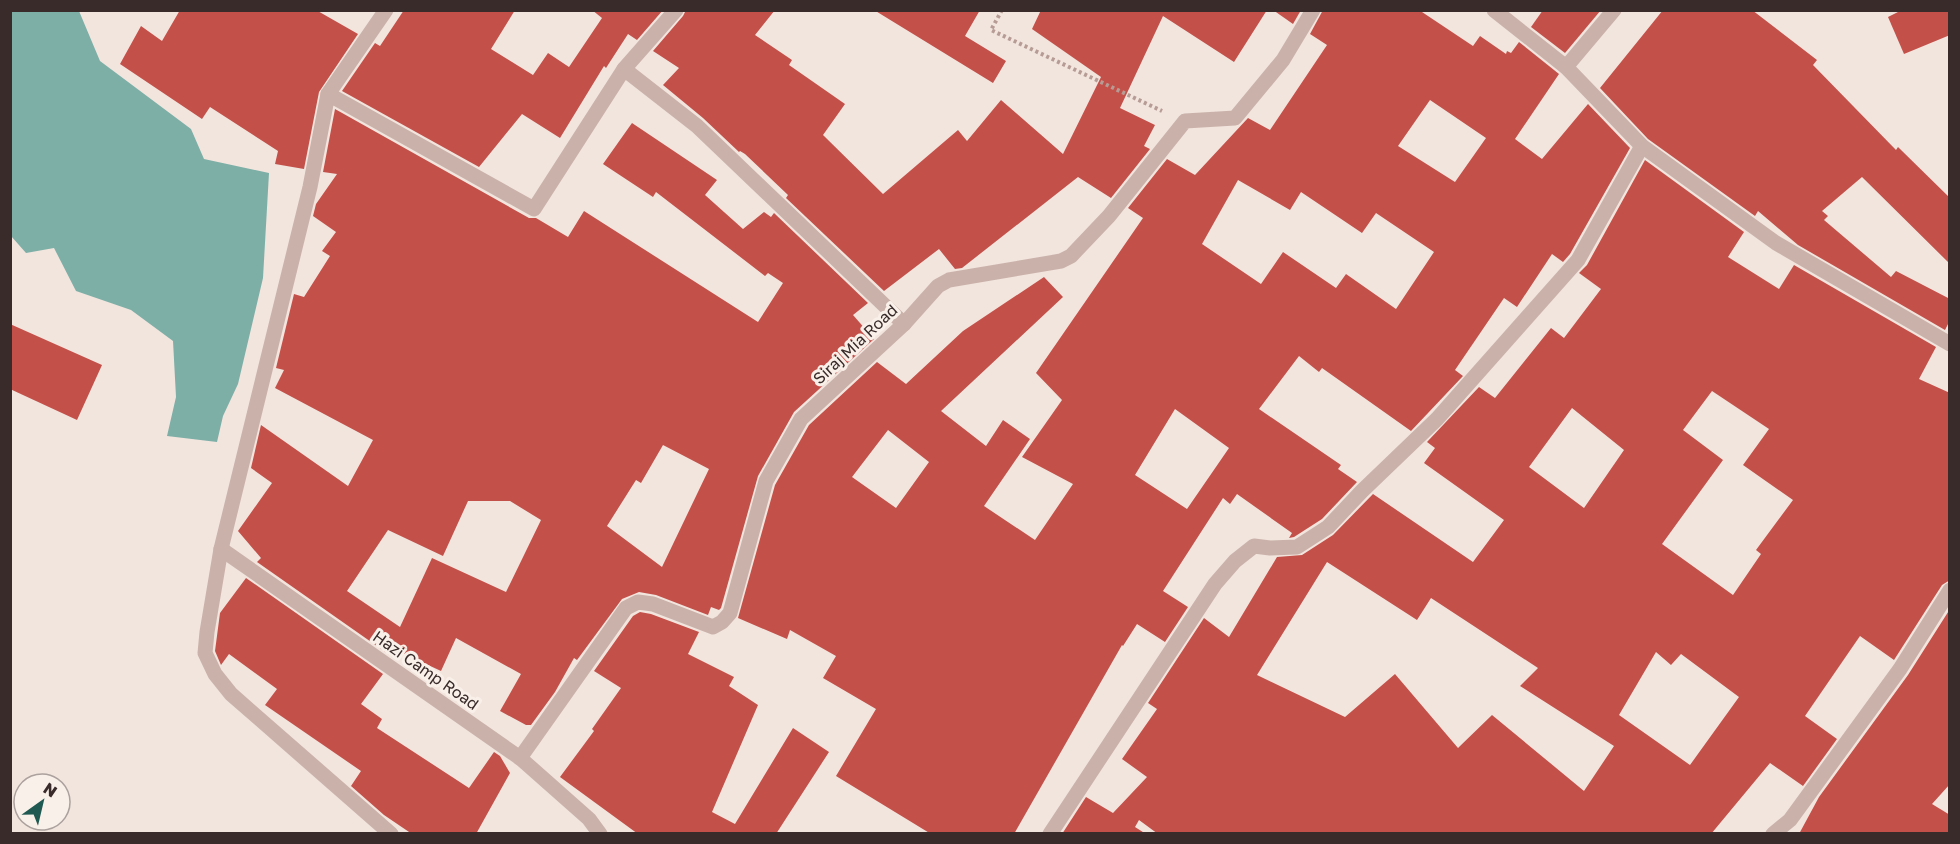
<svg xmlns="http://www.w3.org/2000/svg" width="1960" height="844" font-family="'Golos Text',sans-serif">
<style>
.water{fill:#7dafa7}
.building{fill:#c4504a;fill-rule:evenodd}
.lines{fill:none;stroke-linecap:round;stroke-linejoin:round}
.path{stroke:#b69c94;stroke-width:4;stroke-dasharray:3 3;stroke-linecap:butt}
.minor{stroke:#cab2aa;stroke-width:15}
.labels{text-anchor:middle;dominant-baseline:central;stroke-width:6;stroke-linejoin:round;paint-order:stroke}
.street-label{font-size:16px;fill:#382b29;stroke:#faf0ea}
</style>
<rect width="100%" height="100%" fill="#f2e5de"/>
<path class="water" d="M10,11H79L100,61L191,129L204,159L269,173L263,278L238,384L223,416L217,442L167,436L176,397L173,341L131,310L76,291L54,248L26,253L11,236Z"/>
<g class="building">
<path d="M180,10H316L358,34L319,92L304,169L275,164L278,151L210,107L202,119L120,64L141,26L162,41Z"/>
<path d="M404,10H515L491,49L533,75L548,53L569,67L602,18L592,10H663L637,40L628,34L606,68L604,66L560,138L522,114L479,167L342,91L375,43L380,46Z"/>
<path d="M686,10H775L755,35L792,60L789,65L845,104L823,135L883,194L958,130L967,141L1001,100L1063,154L1101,77L1032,29L1041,10H1267L1234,62L1163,16L1120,108L1155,125L1144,146L1150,149L1111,198L1078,177L962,268L955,269L939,249L884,291L786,198L788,195L745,154L740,151L739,152L703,118L663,85L679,68L653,51L683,16Z"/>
<path d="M874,10H980L965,36L1006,61L993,83Z"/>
<path d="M1273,10H1301L1293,24Z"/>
<path d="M1323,10H1419L1473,46L1480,36L1506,54L1507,51L1511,53L1519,42L1559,74L1515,139L1542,159L1588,104L1630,148L1570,254L1563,262L1552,254L1517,307L1504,298L1455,370L1463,376L1411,431L1322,368L1319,372L1299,356L1259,409L1341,465L1338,469L1357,482L1322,519L1294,537L1289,538L1292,533L1237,494L1230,504L1223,498L1163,591L1188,607L1165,642L1137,624L1123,646L1122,645L1014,834H931L836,776L876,709L823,678L836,656L790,630L787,639L738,618L775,485L809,425L877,362L906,384L963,331L1044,277L1063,297L941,411L986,446L1003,420L1030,439L984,506L1035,540L1073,484L1022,457L1062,400L1036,373L1143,218L1128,208L1167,159L1195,175L1248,118L1270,130L1327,45L1310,34ZM1430,100L1486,138L1455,182L1398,146ZM1238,180L1290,210L1301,192L1362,233L1376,213L1434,252L1396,309L1346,274L1336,288L1283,252L1261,284L1202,244ZM1175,409L1229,448L1187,509L1135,475ZM888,430L929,462L896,508L852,477Z"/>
<path d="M1543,10H1601L1565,53L1531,27Z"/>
<path d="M1663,10H1752L1817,60L1813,65L1896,150L1898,147L1950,198V264L1862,177L1822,211L1828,216L1824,220L1891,277L1896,271L1950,299V320L1945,330L1798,245L1758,211L1755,216L1648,139L1600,88Z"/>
<path d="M1902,10H1950V35L1904,54L1888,17Z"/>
<path d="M335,109L529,218H536L568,237L584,211L758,322L783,283L768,273L765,276L656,192L653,197L603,164L632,123L717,180L705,195L743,229L764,212L771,217L774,213L868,303L853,315L874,339L794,412L758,476L721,608L719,610L711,607L708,615L656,595L639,592L622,599L577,660L574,658L555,692L531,725H526L500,711L521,674L456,638L441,671L398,651L394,658L257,562L261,558L238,531L272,483L251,468L261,425L348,486L373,440L275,388L284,370L276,368L294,294L304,297L330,256L322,251L336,232L313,216L316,204L337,174L323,172ZM663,445L709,469L662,567L607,526L636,480L641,483ZM468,501H510L541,520L506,592L432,558L400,627L347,591L388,530L443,556Z"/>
<path d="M1645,160L1744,232L1728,257L1779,289L1794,265L1936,347L1919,379L1950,393V580L1942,585L1894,660L1860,636L1805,716L1837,739L1803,786L1770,763L1711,834H1158L1139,820L1135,827L1146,834H1062L1086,797L1113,813L1147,777L1122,759L1157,709L1148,703L1204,618L1229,637L1277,557L1302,555L1333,535L1373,494L1473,562L1504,520L1424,463L1435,448L1427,442L1479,387L1495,398L1551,328L1564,338L1601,289L1579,273L1587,265ZM1712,391L1769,429L1743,465L1793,500L1756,550L1761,554L1733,595L1662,544L1723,460L1683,430ZM1572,408L1624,450L1584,508L1529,467ZM1327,562L1417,620L1431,598L1538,668L1520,686L1614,746L1584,791L1492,715L1458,748L1395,674L1345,717L1257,675ZM1656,652L1671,665L1681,654L1739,697L1690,765L1619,715Z"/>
<path d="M10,324L102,365L77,420L10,389Z"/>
<path d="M246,578L383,674L361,704L382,719L377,728L469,788L494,752L500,756L510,773L476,834H412L384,815L351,786L361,771L265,705L277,689L229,654L221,665L215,651L220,613Z"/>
<path d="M1950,609V784L1932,804L1950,815V834H1799L1819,797L1908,675Z"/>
<path d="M640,612L651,614L699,632L688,654L734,677L729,686L758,705L712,812L735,824L793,728L829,752L776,834H638L560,777L594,731L592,729L621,688L594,671L633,616Z"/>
</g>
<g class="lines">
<path class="path" d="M1002,10L991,30L1162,111"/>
<g class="minor">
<path d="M1494,10L1566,67L1642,146L1776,243L1950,344"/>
<path d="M1566,67L1614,10"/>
<path d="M624,69L697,126L904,324"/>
<path d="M328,94L386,10"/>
<path d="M221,549L520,758L589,819L600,834"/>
<path d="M520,758L626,608L638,602L653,604L713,627L722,622L730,613L766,481L801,419L904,324L938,286L949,280L1061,261L1071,256L1109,216L1185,121L1235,118L1283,60L1313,10"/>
<path d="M391,834L231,694L215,674L205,653L207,632L221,549L310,187L328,94L534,209L624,69L676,10"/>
<path d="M1050,834L1215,584L1235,561L1254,546L1270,548L1297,547L1328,527L1362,491L1437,419L1578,260L1642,146"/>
<path d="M1773,834L1790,820L1900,669L1950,590"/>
</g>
</g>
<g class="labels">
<g class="street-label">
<text transform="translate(855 344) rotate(-43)">Siraj Mia Road</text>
<text transform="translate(426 670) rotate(35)">Hazi Camp Road</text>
</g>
</g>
<rect width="1960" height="844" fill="none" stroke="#382b29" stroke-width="24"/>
<g transform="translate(42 802) rotate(34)"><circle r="28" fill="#faf0ea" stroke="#aca19d" stroke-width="1.5"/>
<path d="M0-4.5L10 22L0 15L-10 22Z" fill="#1f5951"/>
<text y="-9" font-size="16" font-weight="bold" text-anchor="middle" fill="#382b29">N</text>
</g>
</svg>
